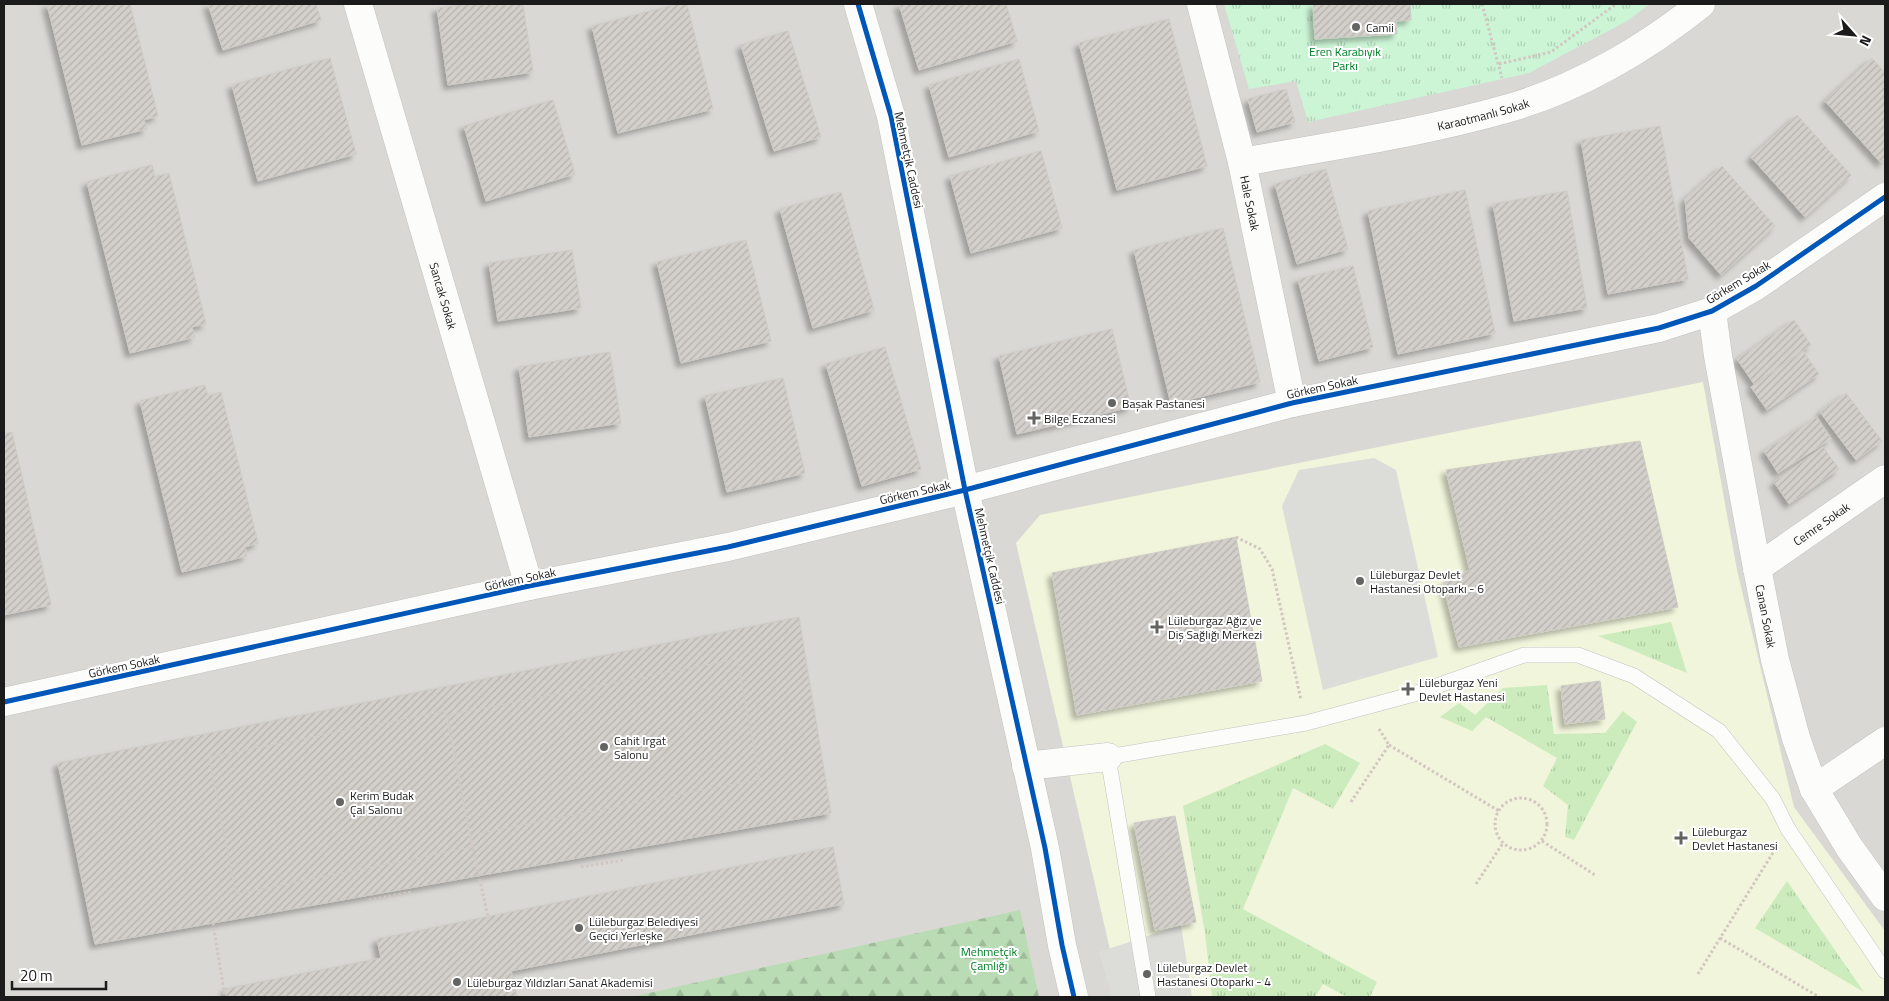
<svg xmlns="http://www.w3.org/2000/svg" width="1889" height="1001" font-family="'Titillium Web',sans-serif">
<style>
.residential{fill:#d9d8d4}
.education{fill:#f1f5db}
.grass{fill:url(#grass-tufts)}
.forest{fill:url(#forest-firs)}
.park{fill:url(#park-tufts)}
.parking{fill:#dcdcd9}
.building{fill:url(#building-hatch);stroke:#cdcbc4;filter:url(#shadow)}
.lines{fill:none;stroke-linecap:round;stroke-linejoin:round}
.service-casing{stroke:#c2c2bf;stroke-width:16}
.minor-casing{stroke:#c2c2bf;stroke-width:29}
.tertiary-casing{stroke:#c2c2bf;stroke-width:29}
.path{stroke:#d2c6c1;stroke-width:3;stroke-dasharray:2.5 2.5;stroke-linecap:butt}
.service{stroke:#fcfcfb;stroke-width:15}
.minor{stroke:#fcfcfb;stroke-width:28}
.tertiary{stroke:#fcfcfb;stroke-width:28}
.cycleway-casing{stroke:#fff;stroke-width:8}
.cycleway{stroke:#0057b8;stroke-width:5}
.poi-dot{fill:#636361;stroke:#fff;stroke-width:2}
.labels{text-anchor:middle;dominant-baseline:central;stroke-width:4;stroke-linejoin:round;paint-order:stroke}
.poi-label{font-size:12px;fill:#1b1b1b;stroke:#fff;text-anchor:start}
.park-label{font-size:12px;fill:#008129;stroke:#fff}
.street-label{font-size:12px;fill:#1b1b1b;stroke:#fff}
</style>
<defs>
<pattern id="grass-tufts" width="24" height="20" patternUnits="userSpaceOnUse" patternTransform="scale(1.25)"><rect width="24" height="20" fill="#ccecbd"/><path d="M3 7l-1-3M5 7V3M7 7l1-3M15 17l-1-3M17 17v-4M19 17l1-3" fill="none" stroke="#afcaa2"/></pattern>
<pattern id="forest-firs" width="22" height="20" patternUnits="userSpaceOnUse" patternTransform="scale(1.25)"><rect width="22" height="20" fill="#badcb4"/><path d="M5 1l3.5 6h-7zM16 11l3.5 6h-7z" fill="#9fbc9a"/></pattern>
<pattern id="park-tufts" width="24" height="20" patternUnits="userSpaceOnUse" patternTransform="scale(1.25)"><rect width="24" height="20" fill="#ccf5d5"/><path d="M3 7l-1-3M5 7V3M7 7l1-3M15 17l-1-3M17 17v-4M19 17l1-3" fill="none" stroke="#afd1b6"/></pattern>
<pattern id="building-hatch" width="6" height="6" patternUnits="userSpaceOnUse" patternTransform="scale(1.25)"><rect width="6" height="6" fill="#d3d0cb"/><path d="M-1 1l2-2M0 6l6-6M5 7l2-2" fill="none" stroke="#b5b2ae"/></pattern>
<filter id="shadow"><feDropShadow dx="-4.5" dy="4.5" stdDeviation="2.5" flood-color="#0004"/></filter>
</defs>
<rect width="100%" height="100%" fill="#eae9e2"/>
<rect class="residential" x="4" y="4" width="1881" height="993"/>
<path class="education" d="M1703,382L1737,570L1794,807L1885,931V997H1121L1016,543L1040,515Z"/>
<g class="grass">
<path d="M1671,622L1687,673L1598,636Z"/>
<path d="M1547,685L1554,734L1605,733L1623,711L1637,722L1574,840L1565,837L1568,805L1543,786L1557,758L1486,717L1472,731L1440,717L1459,703L1475,715L1503,688Z"/>
<path d="M1325,744L1360,763L1333,809L1293,788L1243,909L1377,982L1370,997H1347L1323,984L1315,997H1212L1205,933L1183,806Z"/>
<path d="M1787,881L1864,992L1755,928Z"/>
</g>
<path class="forest" d="M1020,910L1039,997H631Z"/>
<path class="park" d="M1224,4H1650L1627,21L1529,73L1308,122L1296,81L1249,89Z"/>
<g class="parking">
<path d="M1374,458L1396,470L1438,657L1323,690L1282,506L1299,470Z"/>
<path d="M1181,925L1192,997H1112L1099,952Z"/>
</g>
<g class="building">
<path d="M47,4H130L158,116L144,120L147,129L82,145Z"/>
<path d="M208,4H316L321,20L223,50Z"/>
<path d="M467,4H523L533,72L448,85L437,8Z"/>
<path d="M678,4H687L713,109L618,133L592,26Z"/>
<path d="M899,4H1006L1017,41L919,70Z"/>
<path d="M1313,4H1410L1411,20L1396,21L1397,34L1315,39Z"/>
<path d="M1169,19L1207,166L1117,190L1079,43Z"/>
<path d="M788,31L821,137L774,151L741,45Z"/>
<path d="M330,58L356,154L258,181L232,85Z"/>
<path d="M1872,58L1885,73V159L1881,163L1825,101Z"/>
<path d="M1019,59L1039,131L949,157L929,85Z"/>
<path d="M1286,89L1295,122L1257,132L1248,99Z"/>
<path d="M553,100L575,174L486,201L464,126Z"/>
<path d="M1797,115L1851,175L1805,217L1751,157Z"/>
<path d="M1660,126L1688,279L1608,294L1581,140Z"/>
<path d="M1041,151L1062,228L971,253L950,176Z"/>
<path d="M152,165L155,177L169,173L206,324L192,327L195,337L130,353L87,182Z"/>
<path d="M1722,166L1775,226L1721,275L1689,238L1685,199Z"/>
<path d="M1326,169L1348,249L1297,264L1275,184Z"/>
<path d="M1465,190L1495,333L1398,354L1368,211Z"/>
<path d="M1567,191L1587,308L1514,321L1493,204Z"/>
<path d="M841,192L874,310L813,328L780,209Z"/>
<path d="M1223,228L1260,382L1171,404L1134,250Z"/>
<path d="M746,240L771,341L681,363L657,262Z"/>
<path d="M572,250L581,308L498,321L489,263Z"/>
<path d="M1353,266L1373,347L1319,361L1298,279Z"/>
<path d="M1794,320L1811,345L1754,384L1737,359Z"/>
<path d="M1112,329L1131,407L1017,434L999,356Z"/>
<path d="M885,347L921,469L862,486L826,364Z"/>
<path d="M1803,351L1819,374L1767,410L1751,387Z"/>
<path d="M610,352L621,423L529,437L519,367Z"/>
<path d="M783,378L805,473L727,492L705,396Z"/>
<path d="M205,385L208,396L221,392L258,543L245,547L247,556L182,572L140,401Z"/>
<path d="M1846,393L1882,441L1856,460L1820,412Z"/>
<path d="M1817,417L1831,439L1778,473L1764,451Z"/>
<path d="M12,432L51,605L4,615V434Z"/>
<path d="M1640,441L1678,607L1459,647L1443,583L1470,570L1446,470Z"/>
<path d="M1823,447L1839,469L1789,504L1774,482Z"/>
<path d="M1236,537L1262,681L1077,715L1052,573Z"/>
<path d="M799,617L831,813L95,944L58,763Z"/>
<path d="M737,659L760,779L470,835L448,715Z"/>
<path d="M1600,681L1605,719L1565,724L1561,686Z"/>
<path d="M445,711L472,847L236,894L209,757Z"/>
<path d="M1175,816L1196,922L1155,930L1134,823Z"/>
<path d="M833,847L844,904L511,971L517,997H226L225,989L381,958L377,939Z"/>
</g>
<g class="lines">
<g class="service-casing">
<path id="service" d="M1148,997L1108,757L1306,723L1414,694L1524,655H1578L1634,676L1719,731L1773,799L1788,829L1885,971"/>
</g>
<g class="minor-casing">
<g id="minor">
<path id="s1" d="M358,4L529,586"/>
<path id="s2" d="M1201,4L1242,162L1292,403"/>
<path id="s3" d="M1242,162C1331,146 1422,133 1509,108C1578,88 1645,49 1701,4"/>
<path id="s4" d="M1712,311L1718,356L1757,568L1775,660L1796,738L1814,789L1849,847L1885,897"/>
<path id="s5" d="M1757,568L1885,479"/>
<path d="M4,702L529,586L728,547L965,490L1292,403L1659,328L1712,311L1756,286L1885,197"/>
<path d="M1026,766L1108,757"/>
<path d="M1814,789L1885,741"/>
</g>
</g>
<g class="tertiary-casing">
<path id="tertiary" d="M858,4L891,116L965,490L1045,848L1062,945L1074,997"/>
</g>
<g class="path">
<path d="M1482,4L1502,78"/>
<path d="M1499,64L1551,52L1616,4"/>
<path d="M1236,537L1260,549L1272,569L1301,700"/>
<path d="M1389,745L1499,811"/>
<circle cx="1521" cy="824" r="26"/>
<path d="M1351,802L1389,745L1379,729"/>
<path d="M470,835L488,917"/>
<path d="M1542,841L1595,875"/>
<path d="M581,867L624,860"/>
<path d="M1476,884L1503,843"/>
<path d="M369,900L412,892"/>
<path d="M213,923L225,997"/>
<path d="M1720,938L1819,997"/>
<path d="M1698,974L1774,851"/>
</g>
<use href="#service" class="service"/>
<use href="#minor" class="minor"/>
<use href="#tertiary" class="tertiary"/>
<g class="cycleway-casing">
<g id="cycleway">
<path d="M858,4L891,116L965,490L1045,848L1062,945L1074,997"/>
<path d="M4,702L529,586L728,547L965,490L1292,403L1659,328L1712,311L1756,286L1885,197"/>
</g>
</g>
<use href="#cycleway" class="cycleway"/>
</g>
<g class="poi-dot">
<circle cx="1356" cy="27" r="5"/>
<circle cx="1112" cy="403" r="5"/>
<path d="M1031.5 410.5h5v5h5v5h-5v5h-5v-5h-5v-5h5z"/>
<circle cx="1360" cy="581" r="5"/>
<path d="M1154.5 619.5h5v5h5v5h-5v5h-5v-5h-5v-5h5z"/>
<path d="M1405.5 681.5h5v5h5v5h-5v5h-5v-5h-5v-5h5z"/>
<circle cx="604" cy="747" r="5"/>
<circle cx="340" cy="802" r="5"/>
<path d="M1678.5 830.5h5v5h5v5h-5v5h-5v-5h-5v-5h5z"/>
<circle cx="579" cy="928" r="5"/>
<circle cx="1147" cy="974" r="5"/>
<circle cx="457" cy="982" r="5"/>
</g>
<g class="labels">
<g class="poi-label">
<text x="1366" y="27">Camii</text>
<text x="1122" y="403">Başak Pastanesi</text>
<text x="1044" y="418">Bilge Eczanesi</text>
<text x="1370" y="574">Lüleburgaz Devlet<tspan x="1370" dy="14">Hastanesi Otoparkı - 6</tspan></text>
<text x="1168" y="620">Lüleburgaz Ağız ve<tspan x="1168" dy="14">Diş Sağlığı Merkezi</tspan></text>
<text x="1419" y="682">Lüleburgaz Yeni<tspan x="1419" dy="14">Devlet Hastanesi</tspan></text>
<text x="614" y="740">Cahit Irgat<tspan x="614" dy="14">Salonu</tspan></text>
<text x="350" y="795">Kerim Budak<tspan x="350" dy="14">Çal Salonu</tspan></text>
<text x="1692" y="831">Lüleburgaz<tspan x="1692" dy="14">Devlet Hastanesi</tspan></text>
<text x="589" y="921">Lüleburgaz Belediyesi<tspan x="589" dy="14">Geçici Yerleşke</tspan></text>
<text x="1157" y="967">Lüleburgaz Devlet<tspan x="1157" dy="14">Hastanesi Otoparkı - 4</tspan></text>
<text x="467" y="982">Lüleburgaz Yıldızları Sanat Akademisi</text>
</g>
<g class="park-label">
<text x="1345" y="51">Eren Karabıyık<tspan x="1345" dy="14">Parkı</tspan></text>
<text x="989" y="951">Mehmetçik<tspan x="989" dy="14">Çamlığı</tspan></text>
</g>
<g class="street-label">
<text stroke="none"><textPath href="#s3" startOffset="246">Karaotmanlı Sokak</textPath></text>
<text transform="translate(909 160) rotate(78)">Mehmetçik Caddesi</text>
<text stroke="none"><textPath href="#s2" startOffset="205">Hale Sokak</textPath></text>
<text transform="translate(1738 282) rotate(-31)">Görkem Sokak</text>
<text stroke="none"><textPath href="#s1" startOffset="304">Sancak Sokak</textPath></text>
<text transform="translate(1322 387) rotate(-12)">Görkem Sokak</text>
<text transform="translate(915 492) rotate(-13)">Görkem Sokak</text>
<text stroke="none"><textPath href="#s5" startOffset="78">Cemre Sokak</textPath></text>
<text transform="translate(990 556) rotate(77)">Mehmetçik Caddesi</text>
<text transform="translate(520 579) rotate(-12)">Görkem Sokak</text>
<text stroke="none"><textPath href="#s4" startOffset="310">Canan Sokak</textPath></text>
<text transform="translate(124 666) rotate(-12)">Görkem Sokak</text>
</g>
</g>
<rect width="1889" height="1001" fill="none" stroke="#1b1b1b" stroke-width="10"/>
<g transform="translate(1854 35) rotate(117)" stroke="#ffffff" stroke-width="4" paint-order="stroke">
<path d="M0-4L9 19L0 12L-9 19Z" fill="#1b1b1b"/>
<text y="-8" font-size="14" font-weight="bold" text-anchor="middle" fill="#1b1b1b">N</text>
</g>
<path d="M12 981v8h94v-8" fill="none" stroke="#1b1b1b" stroke-width="2.5"/>
<text x="20" y="981" font-size="15" fill="#1b1b1b" stroke="#ffffff" stroke-width="4" paint-order="stroke">20 m</text>
</svg>
